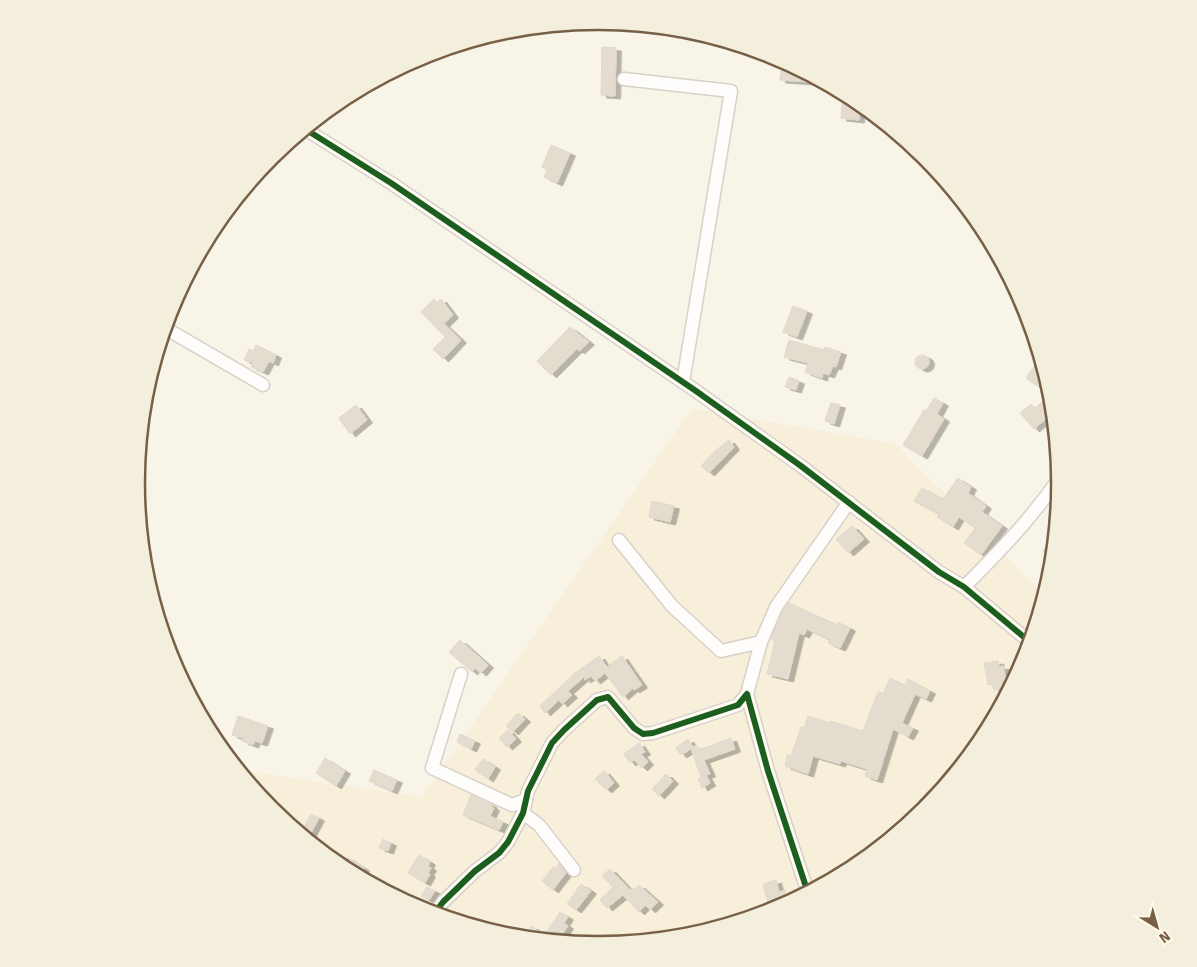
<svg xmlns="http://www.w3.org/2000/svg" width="1197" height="967" font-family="'Fira Sans',sans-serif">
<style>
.residential{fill:#f7efda}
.building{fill:#e4ddcf;stroke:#e1d8ca;filter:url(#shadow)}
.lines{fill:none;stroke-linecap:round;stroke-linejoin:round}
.minor-casing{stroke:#d7d1c7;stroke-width:15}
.minor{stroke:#fefdfc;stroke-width:12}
.cycleway-casing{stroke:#fffae9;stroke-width:9}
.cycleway{stroke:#1b5e20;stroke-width:6}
.rim{fill:none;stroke:#776046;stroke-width:2.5}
</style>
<defs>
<filter id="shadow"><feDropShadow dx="5.5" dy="3" stdDeviation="0" flood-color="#0004"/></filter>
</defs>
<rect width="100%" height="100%" fill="#f8f4e8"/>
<path class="residential" d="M692,408L896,444L1045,596L1025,661L983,741L925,811L855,868L775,911L688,937L598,946L508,937L421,910L341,868L271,810L238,770L422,797Z"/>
<g class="building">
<path d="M602,47L616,48L615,96L601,95Z"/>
<path d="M782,64H790L825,83L780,80Z"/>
<path d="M843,93L860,103L859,120L841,118Z"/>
<path d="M551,145L570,153L557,183L544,177L547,170L542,167Z"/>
<path d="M434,299L437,303L441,299L453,315L444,324L461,340L443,359L433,349L445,337L421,312Z"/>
<path d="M793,306L807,311L797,337L783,332Z"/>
<path d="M570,327L589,342L579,351L577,349L551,375L537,361Z"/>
<path d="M789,340L824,350L825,347L841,352L836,367L833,366L829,375L823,373L822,378L805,372L808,363L784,357Z"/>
<path d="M256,345L276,355L273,363L269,361L263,372L251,367L253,363L244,360L249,349L253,351Z"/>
<circle cx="922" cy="362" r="7"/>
<path d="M1041,357L1049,382L1043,390L1026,378Z"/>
<path d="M789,377L799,381L796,390L785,387Z"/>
<path d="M934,398L943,403L937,414L944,419L922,456L903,445L924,410H927Z"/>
<path d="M1047,398L1053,405L1054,412L1034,429L1020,413L1031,404L1035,408Z"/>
<path d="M831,403L840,405L834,424L825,421Z"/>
<path d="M356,405L367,420L350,434L339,418Z"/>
<path d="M729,440L734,447L709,473L701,466L715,451Z"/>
<path d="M958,478L971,487L968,493L986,506L982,512L1002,526L981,555L964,543L975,528L959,517L953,527L937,517L939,514L914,501L922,488L943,499Z"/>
<path d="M652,501L674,506L670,522L649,517Z"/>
<path d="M852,526L864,539L848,553L836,539Z"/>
<path d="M1055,537L1053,562L1043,551Z"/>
<path d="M789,603L837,625L838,622L850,628L840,648L828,643L830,640L807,629L804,635L799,633L788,679L767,674L775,641L771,639L783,611Z"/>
<path d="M460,640L488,665L481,673L475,668L472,672L449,652Z"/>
<path d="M599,656L607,667L622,656L642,685L634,690L633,688L623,697L605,673L595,681L591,676L585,680L584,677L568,691L572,695L562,704L559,700L545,713L540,706L575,673Z"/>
<path d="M998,661L999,667L1003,666L1006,681H1002L1003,688L994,690L993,684L988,685L984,663Z"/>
<path d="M890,678L905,685L908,679L930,691L926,699L915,694L902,723L913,728L908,737L893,729L877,780L865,776L867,769L841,761L840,764L813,756L808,774L785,766L787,755L791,756L801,727L804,728L808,716L830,723L831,721L863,731L878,692L883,693Z"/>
<path d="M518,713L525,719L513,732L506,726Z"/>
<path d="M238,716L268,726L262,743L255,741L253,745L242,741L243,738L232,735Z"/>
<path d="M508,730L516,739L507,747L499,738Z"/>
<path d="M460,734L475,741L471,749L457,742Z"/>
<path d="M731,738L735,749L704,760L710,774L706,775L710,783L702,788L698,779L701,777L691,749L681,755L676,748L688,739L693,747L697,745L699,750Z"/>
<path d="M639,743L645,752L641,754L648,762L642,768L634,760L630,763L624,754Z"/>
<path d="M325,758L345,771L336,786L316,773Z"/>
<path d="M483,759L495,767L488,779L475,770Z"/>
<path d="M374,770L397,780L392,791L369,781Z"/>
<path d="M604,771L614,783L606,790L595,779Z"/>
<path d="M666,774L673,781L659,796L652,789Z"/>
<path d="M471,795L492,805L491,806L494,808L490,816L503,822L499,830L463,815Z"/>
<path d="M311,814L319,818L309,837L301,833Z"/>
<path d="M383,839L391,843L388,851L379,848Z"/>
<path d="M419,855L430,862L428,866L431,868L428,873L430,874L425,883L408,873Z"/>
<path d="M347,857L364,868L359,877L340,867Z"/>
<path d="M559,863L566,873L553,890L542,881L553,867L555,869Z"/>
<path d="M610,869L630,890L632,888L634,890L639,885L658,902L650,910L639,899L645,906L639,912L623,895L607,908L600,900L613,887L602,876Z"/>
<path d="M776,880L779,892L785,890L789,903L770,910L763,884Z"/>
<path d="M581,884L591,891L576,910L567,904Z"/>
<path d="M427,887L435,891L429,900L421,896Z"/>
<path d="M560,912L568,917L564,923L568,926L557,942L532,939L525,934L532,926L544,936Z"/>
</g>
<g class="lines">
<g class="minor-casing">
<g id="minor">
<path d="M624,79L731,91L683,382"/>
<path d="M305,129L391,183L696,391L801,466L939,572L964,587L1031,643"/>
<path d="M165,328L263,385"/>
<path d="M619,540L672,606L721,651L761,642"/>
<path d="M964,587C999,552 1032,518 1060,477"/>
<path d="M461,674L432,768L512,805L526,800"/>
<path d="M747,694L761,642L776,607L849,502"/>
<path d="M523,813L539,825L574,870"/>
<path d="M434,914L443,902L475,871L499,853L508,842L523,813L528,791L552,743L564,730L597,700L608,697L634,728L643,734L653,733L738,705L747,694L768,771L808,893"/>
</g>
</g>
<use href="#minor" class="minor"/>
<g class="cycleway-casing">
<g id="cycleway">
<path d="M305,129L391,183L696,391L801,466L939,572L964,587L1031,643"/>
<path d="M434,914L443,902L475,871L499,853L508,842L523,813L528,791L552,743L564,730L597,700L608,697L634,728L643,734L653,733L738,705L747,694L768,771L808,893"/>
</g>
</g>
<use href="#cycleway" class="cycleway"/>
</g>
<path d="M0 0H1197V967H0ZM145 483a453 453 0 1 1 906 0a453 453 0 1 1-906 0Z" fill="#f4eedc" fill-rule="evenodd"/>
<path class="rim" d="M145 483a453 453 0 1 1 906 0a453 453 0 1 1-906 0Z"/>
<g transform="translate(1157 927) rotate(143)" stroke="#fffae9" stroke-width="4" paint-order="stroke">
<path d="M0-4L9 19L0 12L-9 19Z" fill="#776046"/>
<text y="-8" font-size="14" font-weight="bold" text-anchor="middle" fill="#776046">N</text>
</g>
</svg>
